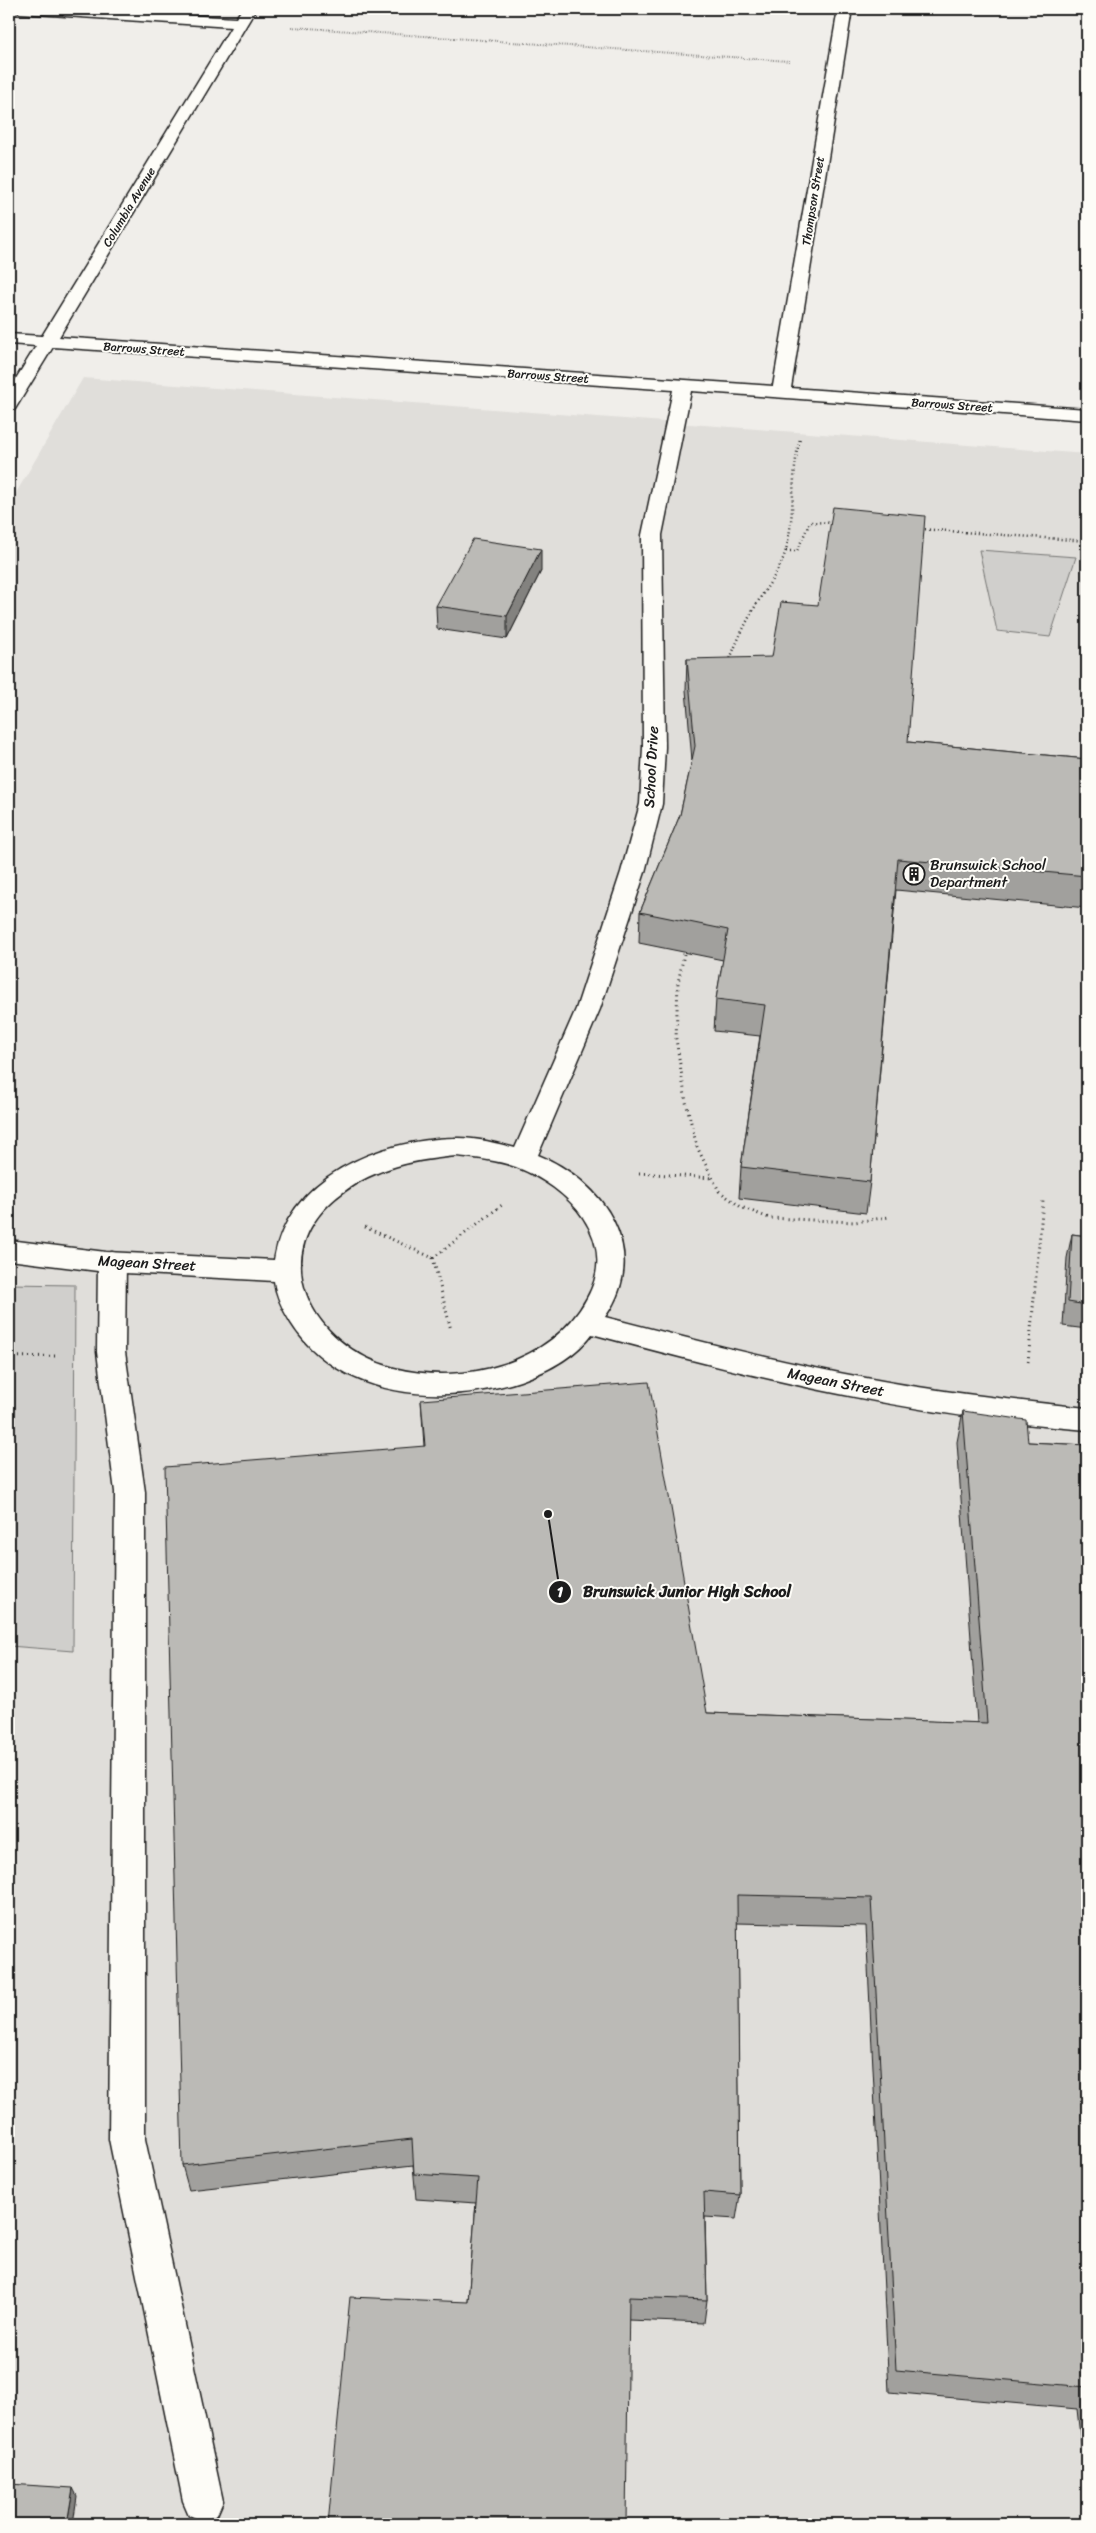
<svg xmlns="http://www.w3.org/2000/svg" width="1096" height="2533" font-family="Sriracha,sans-serif">
<style>
.built{fill:#e0deda}
.green{fill:#d0cfcc;stroke:#767674}
.lines{fill:none;stroke-linecap:round;stroke-linejoin:round}
.lane-casing{stroke:#1c1c1c;stroke-width:3}
.street-casing{stroke:#1c1c1c;stroke-width:3}
.path-far2{stroke:#1c1c1c;stroke-width:2;stroke-dasharray:0.5 2;stroke-linecap:butt}
.path-far1{stroke:#1c1c1c;stroke-width:2.5;stroke-dasharray:1 3;stroke-linecap:butt}
.path{stroke:#1c1c1c;stroke-width:3;stroke-dasharray:1 4;stroke-linecap:butt}
.lane{fill:#fdfcf7;fill-rule:evenodd}
.street{fill:#fdfcf7;fill-rule:evenodd}
.wall{fill:#a1a09d;stroke:#1c1c1c}
.shaded-wall{fill:#83827f;stroke:#1c1c1c}
.building{fill:#bbbab6;stroke:#1c1c1c}
.labels{text-anchor:middle;dominant-baseline:central;stroke-width:4;stroke-linejoin:round;paint-order:stroke}
.far-street-label{font-size:12px;fill:#1c1c1c;stroke:#fdfcf7}
.street-label{font-size:15px;fill:#1c1c1c;stroke:#fdfcf7}
.poi-label{font-size:15px;fill:#1c1c1c;stroke:#fdfcf7;text-anchor:start}
.leader{fill:none;stroke:#1c1c1c;stroke-width:2}
.callout-dot{fill:#1c1c1c;stroke:#fdfcf7;stroke-width:2}
.mark-label{font-size:15px;text-anchor:middle;font-weight:bold;fill:#fff}
.callout-label{font-size:16px;text-anchor:middle;font-weight:bold;fill:#1c1c1c;stroke:#fdfcf7;stroke-width:4;stroke-linejoin:round;paint-order:stroke}
</style>
<rect width="100%" height="100%" fill="#f0eeea"/>
<filter id="ink" filterUnits="userSpaceOnUse"><feTurbulence type="fractalNoise" baseFrequency=".02" numOctaves="2"/><feDisplacementMap in="SourceGraphic" scale="10" xChannelSelector="R" yChannelSelector="G"/><feConvolveMatrix kernelMatrix="1 2 1 2 8 2 1 2 1" color-interpolation-filters="sRGB"/></filter>
<g filter="url(#ink)">
<path class="built" d="M83,378L1087,454V2524H9V505Z"/>
<g class="green">
<path d="M979,550L1076,557L1050,637L997,631Z"/>
<path d="M9,1284L75,1285L73,1651L9,1646Z"/>
</g>
<g class="lines">
<g class="lane-casing">
<path id="lane" d="M112,1252L122,1255L126,1262L125,1352L145,1492V2139L223,2501L217,2515L203,2521L189,2515L183,2501L109,2139L115,1492L97,1352L98,1262L102,1255Z"/>
</g>
<g class="street-casing">
<path id="street" d="M13,9H83L236,18L242,9H256L59,337L773,386L838,9H852L791,388L1087,409V420L691,391L662,535L665,747L662,804L645,872L600,1009L538,1155C603,1181 652,1251 605,1317C691,1339 778,1362 866,1378C939,1392 1013,1400 1087,1408V1430C918,1417 755,1378 592,1334C575,1357 546,1372 520,1381C442,1407 338,1398 291,1323C283,1310 276,1296 274,1281L106,1272L9,1260V1240L106,1252L274,1260C288,1177 378,1140 454,1138C474,1137 496,1143 515,1148L576,1009L621,872L640,804L643,747L642,535L673,390L53,347L15,409L9,410V390L36,346L9,344V334L42,336L231,27L20,13ZM456,1156C476,1158 497,1160 516,1167C568,1187 620,1239 587,1298C552,1364 463,1386 394,1368C311,1347 261,1253 342,1193C376,1167 415,1160 456,1156Z"/>
</g>
<path class="path-far2" d="M292,27L789,61"/>
<g class="path-far1">
<path d="M921,529L1087,541"/>
<path d="M786,551H797L810,522L835,523"/>
<path d="M729,662C737,640 747,620 759,600C768,585 780,570 785,553C796,516 790,476 800,439"/>
</g>
<g class="path">
<path d="M685,949L678,983L676,1039L686,1102L697,1147L719,1191L741,1207L769,1218L855,1222L889,1217"/>
<path d="M639,1173L712,1178"/>
<path d="M365,1227L433,1258L502,1205"/>
<path d="M433,1258L451,1330"/>
<path d="M9,1357L58,1356"/>
<path d="M1028,1362L1043,1201"/>
</g>
<use href="#lane" class="lane"/>
<use href="#street" class="street"/>
</g>
<g class="wall">
<path d="M541,571L507,639L437,629L436,606Z"/>
<path d="M687,659L908,742L1087,759V908L896,890L870,1182L866,1213L739,1198L741,1167L760,1036L714,1031L716,999L723,960L639,943L640,912L680,815L692,760L686,690Z"/>
<path d="M1072,1234L1087,1236V1329L1063,1326L1067,1258Z"/>
<path d="M421,1400L707,1713L977,1723L957,1442L963,1411L1028,1442L1087,1445V2499L1077,2409L889,2392L866,1926L737,1923L740,2195L736,2219L705,2217L707,2300L704,2323L628,2320L328,2524L468,2302L476,2203L416,2199L413,2165L189,2190L182,2165L424,1446Z"/>
</g>
<g class="shaded-wall">
<path d="M541,549V571L507,639V616Z"/>
<path d="M73,2488L77,2496L73,2524H67Z"/>
</g>
<g class="building">
<path d="M833,507L925,516L908,742L1087,759V876L898,859L870,1182L741,1167L765,1005L716,999L728,930L640,912L680,815L695,746L687,659L772,657L781,602L818,605Z"/>
<path d="M473,539L541,549L507,616L436,606Z"/>
<path d="M1072,1234L1087,1236V1305L1068,1302Z"/>
<path d="M649,1382L707,1713L987,1723L963,1411L1026,1420L1028,1442L1087,1445V2387L896,2370L871,1898L737,1895L740,2195L704,2192L707,2300L629,2297L626,2522L663,2524H328L350,2297L468,2302L478,2178L414,2174L412,2139L182,2165L165,1467L425,1446L421,1400Z"/>
<path d="M9,2484L73,2488L67,2524H9Z"/>
</g>
</g>
<defs>
<g id="building-ring" transform="scale(1.125)"><circle r="9.5" fill="#fdfcf7" stroke="#1c1c1c" stroke-width="1.5"/><path d="M-4-6H4V6H1V3H-1V6H-4ZM-2.5-4.3h1.7v1.8h-1.7ZM.8-4.3h1.7v1.8H.8ZM-2.5-1h1.7V.8h-1.7ZM.8-1h1.7V.8H.8Z" fill="#1c1c1c"/></g>
</defs>
<g fill-rule="evenodd">
<use href="#building-ring" x="914" y="874"/>
</g>
<g class="labels">
<g class="far-street-label">
<text transform="translate(813 201) rotate(-81)">Thompson Street</text>
<text transform="translate(129 207) rotate(-59)">Columbia Avenue</text>
<text transform="translate(144 349) rotate(4)">Barrows Street</text>
<text transform="translate(548 376) rotate(4)">Barrows Street</text>
<text transform="translate(952 405) rotate(4)">Barrows Street</text>
</g>
<g class="street-label">
<text transform="translate(651 767) rotate(-87)">School Drive</text>
<text transform="translate(147 1263) rotate(3)">Magean Street</text>
<text transform="translate(836 1382) rotate(11)">Magean Street</text>
</g>
<g class="poi-label">
<text x="930" y="865">Brunswick School<tspan x="930" dy="17">Department</tspan></text>
</g>
</g>
<path class="leader" d="M548 1514L560 1592"/>
<g class="callout-dot">
<circle cx="548" cy="1514" r="5"/>
<circle cx="560" cy="1592" r="12"/>
</g>
<g class="mark-label">
<text x="560" y="1597">1</text>
</g>
<g class="callout-label">
<text x="687" y="1597">Brunswick Junior High School</text>
</g>
<rect width="1096" height="2533" fill="none" stroke="#fdfcf7" stroke-width="30"/>
<rect x="15" y="15" width="1066" height="2503" fill="none" stroke="#1c1c1c" stroke-width="2" filter="url(#ink)"/>
</svg>
